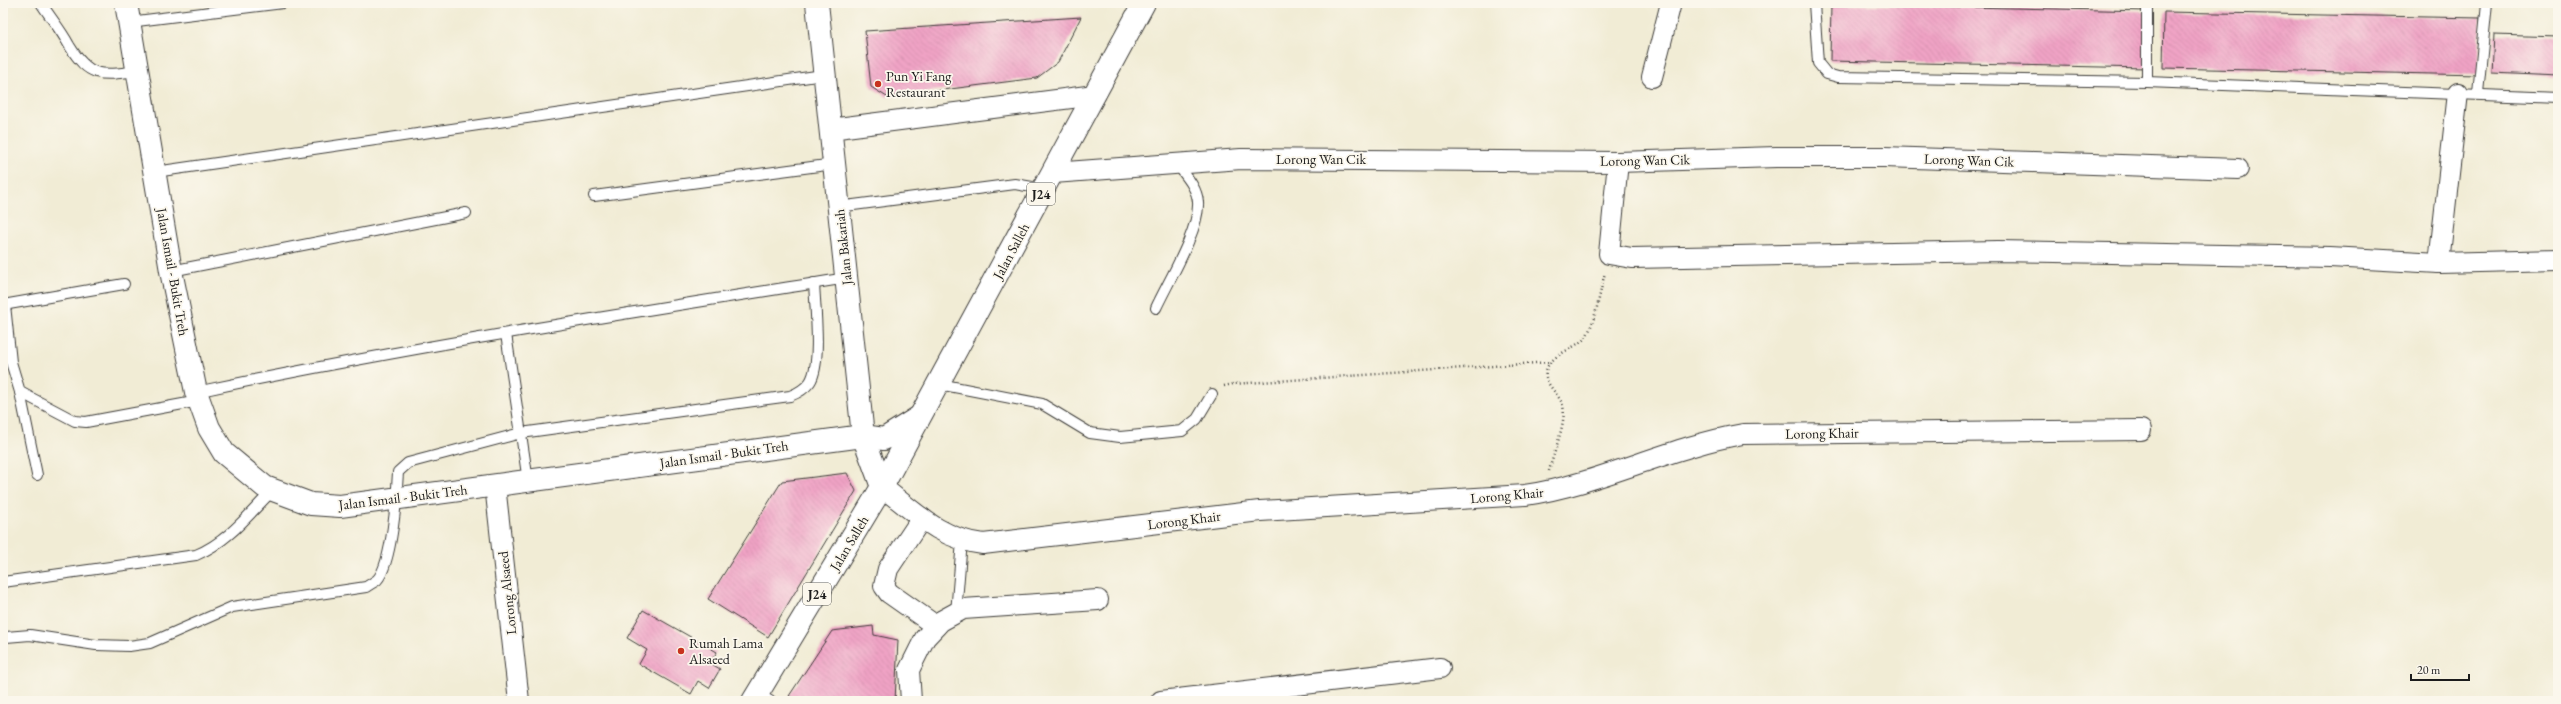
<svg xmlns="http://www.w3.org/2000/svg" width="2561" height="704" font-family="'EB Garamond',serif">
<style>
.building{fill:url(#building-back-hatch)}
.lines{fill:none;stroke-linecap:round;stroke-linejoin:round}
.service-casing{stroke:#3c3b38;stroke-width:12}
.minor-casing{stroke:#3c3b38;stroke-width:22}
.tertiary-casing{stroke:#3c3b38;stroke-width:24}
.secondary-casing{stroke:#3c3b38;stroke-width:24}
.primary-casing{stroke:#3c3b38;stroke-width:24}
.path{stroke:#3c3b38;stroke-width:2.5;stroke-dasharray:1 3;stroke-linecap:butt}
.service{stroke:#fff;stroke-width:10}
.minor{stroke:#fff;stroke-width:20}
.tertiary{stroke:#fff;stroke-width:22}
.secondary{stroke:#fff;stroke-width:22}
.primary{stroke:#fff;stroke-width:22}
.poi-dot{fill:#c8321e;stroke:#fbf7ec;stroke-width:1.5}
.labels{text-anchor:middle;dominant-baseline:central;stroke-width:3.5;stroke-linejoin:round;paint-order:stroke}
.shield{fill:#fbf7ec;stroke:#5f5e5a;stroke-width:1}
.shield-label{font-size:13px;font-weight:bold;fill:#1c1c1c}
.poi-label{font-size:14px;fill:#1c1c1c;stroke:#fbf7ec;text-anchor:start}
.street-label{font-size:14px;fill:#1c1c1c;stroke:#fbf7ec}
</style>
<defs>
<pattern id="building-back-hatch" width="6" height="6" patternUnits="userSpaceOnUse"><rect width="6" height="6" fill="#f0a3c5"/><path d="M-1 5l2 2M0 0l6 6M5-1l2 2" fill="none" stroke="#cd8ca9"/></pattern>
</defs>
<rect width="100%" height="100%" fill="#fbf7ec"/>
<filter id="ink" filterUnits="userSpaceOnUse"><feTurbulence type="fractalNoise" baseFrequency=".025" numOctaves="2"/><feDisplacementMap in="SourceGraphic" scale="8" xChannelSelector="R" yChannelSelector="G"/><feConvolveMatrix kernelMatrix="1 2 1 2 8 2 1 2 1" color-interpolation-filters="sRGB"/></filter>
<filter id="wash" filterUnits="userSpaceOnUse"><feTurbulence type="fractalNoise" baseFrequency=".012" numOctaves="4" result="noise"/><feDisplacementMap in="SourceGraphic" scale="16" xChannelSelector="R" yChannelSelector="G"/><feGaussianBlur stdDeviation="0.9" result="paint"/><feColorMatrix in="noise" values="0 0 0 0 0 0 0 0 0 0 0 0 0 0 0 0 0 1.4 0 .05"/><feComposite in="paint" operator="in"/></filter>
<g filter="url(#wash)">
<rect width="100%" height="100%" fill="#f1ecd5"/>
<g id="blocks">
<g class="building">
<path d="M1831,4L2147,11L2146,68L1830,61Z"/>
<path d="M2164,12L2480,18L2479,75L2163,68Z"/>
<path d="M1081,17L1058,62L1037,78L887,97L871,87L865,31Z"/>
<path d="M2494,35L2558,37V76L2492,73Z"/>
<path d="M847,473L856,491L768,637L708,599L782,481Z"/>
<path d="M643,610L717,652L710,663L720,669L709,688L698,681L691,694L639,664L647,650L627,638Z"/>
<path d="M873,626L874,635L898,640L895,701H798L789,696L832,631Z"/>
</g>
</g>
</g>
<g filter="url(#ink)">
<use href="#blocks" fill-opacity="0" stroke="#3c3b38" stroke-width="1"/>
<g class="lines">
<g class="service-casing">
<g id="service">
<path d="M41,3C50,17 61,30 69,45C89,78 101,76 137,71"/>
<path d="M1814,3L1818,63L1827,74L1838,77L2147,82L2558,98"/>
<path d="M129,22L283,3"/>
<path d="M2147,82V3"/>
<path d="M2478,93L2487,3"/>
<path d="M155,172L823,75"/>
<path d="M594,196L834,164"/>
<path d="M838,207L1015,184L1032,187L1041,194"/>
<path d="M171,271L466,213"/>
<path d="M3,305L124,284"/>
<path d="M5,305L11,362L20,392L75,421L86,422L199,401"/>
<path d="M1156,308C1168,282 1200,229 1198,202C1197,187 1185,175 1177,164"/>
<path d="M506,334L528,481"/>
<path d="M939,384L1042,404L1090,433L1120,437L1182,431L1197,419L1212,394"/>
<path d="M20,392L37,475"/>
<path d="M196,392C411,346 629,313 847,278"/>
<path d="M3,582L196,555C228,542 249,514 273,490"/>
<path d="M956,613L962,541"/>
<path d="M6,637L30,635L96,645L129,646L150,643L232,607L366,587C369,585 374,582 377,580C392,564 397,494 398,472L408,463L521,433L790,396C798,393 804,390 810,382C822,364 815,307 814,283"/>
<path d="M757,694L770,701"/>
</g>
</g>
<g class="minor-casing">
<g id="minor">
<path d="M1652,77L1671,3"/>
<path d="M830,129L1095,95"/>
<path d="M1618,162L1609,254L1632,258L1998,251L2330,257L2439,263L2558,260"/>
<path d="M1053,173L1241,159L1618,162L1776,157H1884L2238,169"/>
<path d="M2439,263L2458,93"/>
<path d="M495,485L519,701"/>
<path d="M882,487C916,513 940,539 983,544L1260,511L1525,495C1600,484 1668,447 1743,434L2141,430"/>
<path d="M922,518L888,569L884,586L889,593L936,626"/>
<path d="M911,701L909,670L925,638L941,621L963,609L1098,600"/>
<path d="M1161,701L1440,668"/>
</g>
</g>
<g class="tertiary-casing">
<path id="tertiary" d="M126,3L171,271L196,392L209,428L224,453L265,487L311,504L340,506L863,436"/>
</g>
<g class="secondary-casing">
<path id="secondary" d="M817,3L863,436L882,487"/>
</g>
<g class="primary-casing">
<g id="primary">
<path d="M863,436L884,439L919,417"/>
<path d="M753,701L882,487L1144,3"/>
</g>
</g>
<g class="path">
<path d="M1224,386L1233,384L1551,362"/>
<path d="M1549,471C1553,455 1567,421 1563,406C1560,394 1543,384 1546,371C1549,356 1573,349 1583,340C1595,328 1600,290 1605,273"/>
</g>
<use href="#service" class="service"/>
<use href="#minor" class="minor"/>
<use href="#tertiary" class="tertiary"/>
<use href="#secondary" class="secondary"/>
<use href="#primary" class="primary"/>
</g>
</g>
<g class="poi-dot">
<circle cx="878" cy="84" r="4"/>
<circle cx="681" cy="651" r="4"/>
</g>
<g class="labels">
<g class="shield">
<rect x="1027" y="183" width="28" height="22" rx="3"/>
<rect x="803" y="583" width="28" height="22" rx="3"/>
</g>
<g class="shield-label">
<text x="1041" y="194">J24</text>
<text x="817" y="594">J24</text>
</g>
<g class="poi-label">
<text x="886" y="76">Pun Yi Fang<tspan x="886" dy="16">Restaurant</tspan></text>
<text x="689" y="643">Rumah Lama<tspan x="689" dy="16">Alsaeed</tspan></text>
</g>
<g class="street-label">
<text x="1321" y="159">Lorong Wan Cik</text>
<text transform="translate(1645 160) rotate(-1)">Lorong Wan Cik</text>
<text transform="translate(1969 160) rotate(2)">Lorong Wan Cik</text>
<text transform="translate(843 247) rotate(-96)">Jalan Bakariah</text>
<text transform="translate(1011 251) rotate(-62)">Jalan Salleh</text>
<text transform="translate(173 272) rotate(80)">Jalan Ismail - Bukit Treh</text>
<text transform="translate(1822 433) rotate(-1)">Lorong Khair</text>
<text transform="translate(724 454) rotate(-8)">Jalan Ismail - Bukit Treh</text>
<text transform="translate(1507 495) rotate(-5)">Lorong Khair</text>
<text transform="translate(403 497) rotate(-7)">Jalan Ismail - Bukit Treh</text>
<text transform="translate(1184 520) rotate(-7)">Lorong Khair</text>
<text transform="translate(849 543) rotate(-59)">Jalan Salleh</text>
<text transform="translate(507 593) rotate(-96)">Lorong Alsaeed</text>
</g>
</g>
<rect width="2561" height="704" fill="none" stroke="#fbf7ec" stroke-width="16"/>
<path d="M2411 674v6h58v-6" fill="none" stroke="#1c1c1c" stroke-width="2"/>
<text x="2417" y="674" font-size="12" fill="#1c1c1c" stroke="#fbf7ec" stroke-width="3" paint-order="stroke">20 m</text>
</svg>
